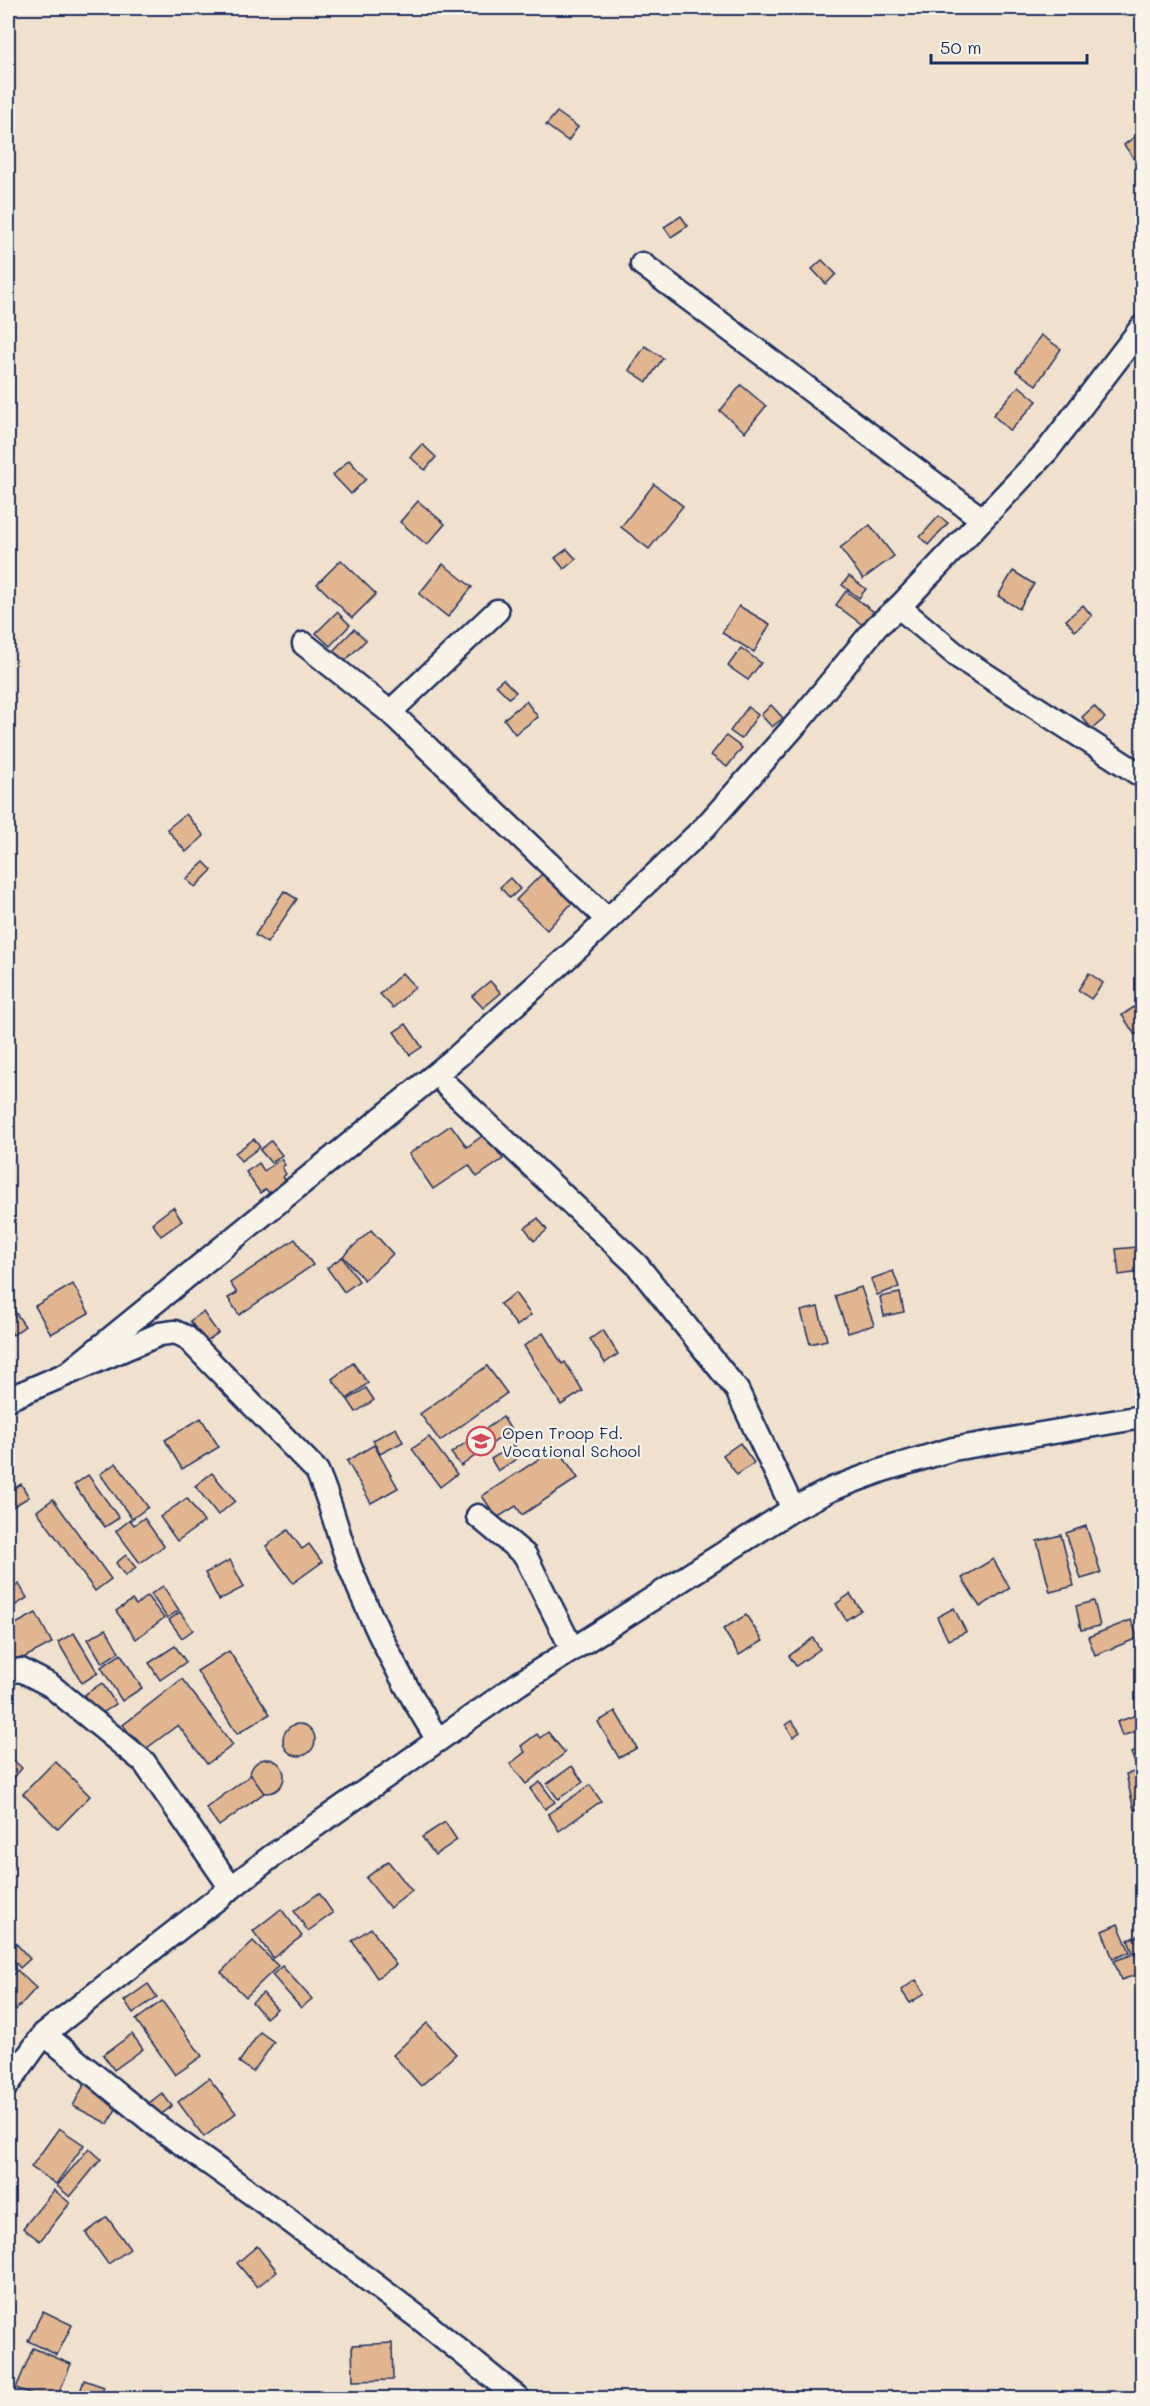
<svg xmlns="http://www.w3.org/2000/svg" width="1150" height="2406" font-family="Mali,sans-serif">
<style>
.building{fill:#e0b590;stroke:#1b2f5e;stroke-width:1.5}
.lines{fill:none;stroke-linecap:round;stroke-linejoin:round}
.minor-casing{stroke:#1b2f5e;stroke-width:27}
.minor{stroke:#f7f3e8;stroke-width:22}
.labels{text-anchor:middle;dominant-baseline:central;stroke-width:4.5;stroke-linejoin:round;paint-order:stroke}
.poi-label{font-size:16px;fill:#1b2f5e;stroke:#f7f3e8;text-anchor:start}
</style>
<rect width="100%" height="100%" fill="#f0e0ce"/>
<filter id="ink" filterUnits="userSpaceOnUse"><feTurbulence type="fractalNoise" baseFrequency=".0167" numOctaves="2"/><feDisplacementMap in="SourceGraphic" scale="12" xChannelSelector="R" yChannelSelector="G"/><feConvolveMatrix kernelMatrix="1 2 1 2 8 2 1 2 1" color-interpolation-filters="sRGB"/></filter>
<g filter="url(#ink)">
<g class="building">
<path d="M557,112L578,127L568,141L546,125Z"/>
<path d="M1142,131V155L1135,160L1124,145Z"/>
<path d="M681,216L688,226L671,237L664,227Z"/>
<path d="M822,260L836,274L826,284L812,269Z"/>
<path d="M1041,335L1061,349L1036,385L1016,371Z"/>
<path d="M645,346L663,358L647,382L629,370Z"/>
<path d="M741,385L766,406L745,432L720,411Z"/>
<path d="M1019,386L1037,401L1010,431L993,415Z"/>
<path d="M422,444L436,457L425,470L410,457Z"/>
<path d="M349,460L366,479L351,494L333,475Z"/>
<path d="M654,484L683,506L649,549L621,527Z"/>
<path d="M418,501L445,524L427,545L400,522Z"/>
<path d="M939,516L948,523L928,545L920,537Z"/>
<path d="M870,525L894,556L863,579L840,548Z"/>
<path d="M567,549L576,559L564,569L555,558Z"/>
<path d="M341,560L376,594L352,618L317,584Z"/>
<path d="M443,564L472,587L448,617L419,594Z"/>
<path d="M1013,571L1034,584L1019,609L998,596Z"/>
<path d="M849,576L866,589L859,598L842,585Z"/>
<path d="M846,591L874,612L864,626L836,605Z"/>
<path d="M1083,605L1092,616L1075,631L1066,620Z"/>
<path d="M739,606L770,624L754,652L722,633Z"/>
<path d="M337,612L350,625L330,646L316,633Z"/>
<path d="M354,629L366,640L342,664L331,653Z"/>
<path d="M741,648L761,663L748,680L728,666Z"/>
<path d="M503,679L516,692L509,698L496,685Z"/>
<path d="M526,701L538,717L515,734L504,719Z"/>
<path d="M771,705L783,718L772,727L761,715Z"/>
<path d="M1094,706L1105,718L1092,729L1082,717Z"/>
<path d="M748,707L758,715L741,739L730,731Z"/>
<path d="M726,736L742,748L727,767L711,755Z"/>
<path d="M186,814L204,836L186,852L167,829Z"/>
<path d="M204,862L212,870L195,887L186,879Z"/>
<path d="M542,874L572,903L547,930L516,900Z"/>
<path d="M510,878L520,889L510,898L500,887Z"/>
<path d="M284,891L297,899L267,943L255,935Z"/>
<path d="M402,973L415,987L393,1008L380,994Z"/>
<path d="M1089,973L1103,983L1091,999L1078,990Z"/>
<path d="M490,981L501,993L483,1008L472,996Z"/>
<path d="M1142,1002V1030L1135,1035L1122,1015Z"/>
<path d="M406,1024L422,1047L410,1055L394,1032Z"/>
<path d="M451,1125L467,1147L485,1134L503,1159L477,1177L469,1165L433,1189L409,1154Z"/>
<path d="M254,1139L260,1147L241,1161L235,1153Z"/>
<path d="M271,1141L282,1155L271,1163L260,1150Z"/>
<path d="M281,1159L285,1165L282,1167L286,1174L283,1177L288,1184L271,1196L266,1189L260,1193L246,1172L259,1163L264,1171Z"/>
<path d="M173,1207L182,1221L161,1236L152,1223Z"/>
<path d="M538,1218L547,1230L534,1241L525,1228Z"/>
<path d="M371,1230L393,1254L364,1280L343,1256Z"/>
<path d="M295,1239L313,1265L239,1315L228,1298L237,1293L230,1283Z"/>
<path d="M1137,1247L1140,1272L1119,1275L1116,1249Z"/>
<path d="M342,1257L359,1281L344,1292L327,1268Z"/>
<path d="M893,1271L899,1287L877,1295L871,1279Z"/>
<path d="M73,1284L89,1313L51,1334L35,1306Z"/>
<path d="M861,1287L874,1325L848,1333L835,1296Z"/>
<path d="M515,1293L531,1315L517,1326L500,1304Z"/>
<path d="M900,1293L904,1312L884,1316L880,1297Z"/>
<path d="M818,1307L827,1340L810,1344L801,1311Z"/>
<path d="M13,1309L25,1326L13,1335L8,1327V1313Z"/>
<path d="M203,1312L218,1333L205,1342L190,1321Z"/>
<path d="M603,1330L618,1354L605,1363L590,1339Z"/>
<path d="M543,1333L562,1364L565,1362L583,1391L561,1405L524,1346Z"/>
<path d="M353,1363L368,1383L347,1399L332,1379Z"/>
<path d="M487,1366L507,1393L440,1441L420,1414Z"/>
<path d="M366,1388L374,1400L356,1412L348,1400Z"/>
<path d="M503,1417L511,1430L461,1466L451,1453Z"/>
<path d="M201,1418L219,1447L182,1469L165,1440Z"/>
<path d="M396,1428L403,1442L380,1454L373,1440Z"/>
<path d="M429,1437L457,1474L440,1487L412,1449Z"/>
<path d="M740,1443L754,1463L737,1475L723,1455Z"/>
<path d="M374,1445L398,1488L371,1503L347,1461Z"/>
<path d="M514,1445L521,1456L498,1471L491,1459Z"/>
<path d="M557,1447L578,1478L522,1515L516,1506L497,1518L482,1496Z"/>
<path d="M116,1463L148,1507L132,1519L100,1474Z"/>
<path d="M212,1473L235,1501L218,1515L195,1486Z"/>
<path d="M88,1475L119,1518L105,1527L74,1485Z"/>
<path d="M21,1484L29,1497L8,1510V1493Z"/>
<path d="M187,1498L204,1522L177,1541L160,1517Z"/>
<path d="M53,1499L111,1579L95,1591L37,1511Z"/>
<path d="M144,1518L164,1546L140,1563L116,1531L130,1520L134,1525Z"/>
<path d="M1086,1526L1101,1573L1081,1579L1066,1533Z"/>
<path d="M288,1530L302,1549L309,1544L322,1562L293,1583L266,1546Z"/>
<path d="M1061,1535L1074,1586L1050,1592L1037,1541Z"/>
<path d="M126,1555L136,1568L125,1576L116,1563Z"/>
<path d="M993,1559L1010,1588L980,1607L962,1578Z"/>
<path d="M230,1560L244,1587L219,1600L205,1573Z"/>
<path d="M19,1584L27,1598L8,1610V1591Z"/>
<path d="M163,1586L179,1610L167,1618L151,1594Z"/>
<path d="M850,1594L861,1610L846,1620L836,1604Z"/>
<path d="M147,1596L164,1618L136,1639L116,1611L132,1600L136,1605Z"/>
<path d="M1094,1601L1100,1626L1081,1630L1076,1606Z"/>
<path d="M954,1608L966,1632L948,1640L937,1617Z"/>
<path d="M180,1612L193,1630L182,1638L169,1620Z"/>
<path d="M36,1613L52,1643L12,1664L8,1655V1628Z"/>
<path d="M746,1615L763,1641L739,1655L723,1629Z"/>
<path d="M1131,1620L1138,1638L1095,1655L1088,1637Z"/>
<path d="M106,1629L119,1652L102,1663L88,1639Z"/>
<path d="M74,1633L98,1673L82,1683L58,1642Z"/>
<path d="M813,1638L820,1649L796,1666L789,1656Z"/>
<path d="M175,1646L186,1662L160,1680L149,1663Z"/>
<path d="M229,1651L270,1714L237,1734L197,1671Z"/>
<path d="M121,1654L142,1688L122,1701L101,1667Z"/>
<path d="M182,1679L233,1745L207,1764L178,1725L143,1751L123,1725Z"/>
<path d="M102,1683L116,1704L98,1716L84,1695Z"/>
<path d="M615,1711L637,1748L619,1758L598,1722Z"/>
<path d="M1142,1713V1729L1122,1736L1117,1722Z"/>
<path d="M792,1721L800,1732L793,1737L786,1725Z"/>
<circle cx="299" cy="1740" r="16"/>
<path d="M548,1732L565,1753L526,1784L510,1764L525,1752L521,1746L537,1734L540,1738Z"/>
<path d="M1142,1749V1766L1137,1768L1131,1753Z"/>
<path d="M8,1755L22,1768L8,1785Z"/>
<circle cx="267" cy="1776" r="17"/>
<path d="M55,1761L90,1796L58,1829L23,1794Z"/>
<path d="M572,1766L583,1782L558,1799L547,1784Z"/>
<path d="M1142,1770V1808L1134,1810L1126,1774Z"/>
<path d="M251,1775L264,1793L219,1826L206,1808Z"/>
<path d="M540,1782L555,1802L545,1809L530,1789Z"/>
<path d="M590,1785L601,1801L559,1831L548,1814Z"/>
<path d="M445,1822L457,1840L435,1855L422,1837Z"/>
<path d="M388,1861L412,1891L390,1908L366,1878Z"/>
<path d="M319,1893L333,1913L308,1931L294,1911Z"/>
<path d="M281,1909L302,1936L273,1958L253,1931Z"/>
<path d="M1118,1924L1130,1952L1113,1959L1102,1931Z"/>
<path d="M371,1928L396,1965L377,1978L352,1941Z"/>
<path d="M1142,1934V1950L1133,1953L1128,1940Z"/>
<path d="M13,1940L30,1959L20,1968L8,1954V1945Z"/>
<path d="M253,1941L278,1966L246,1997L221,1972Z"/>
<path d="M1142,1951V1973L1121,1980L1114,1961Z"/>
<path d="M282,1966L312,1999L301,2008L272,1975Z"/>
<path d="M17,1970L36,1988L16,2010L8,2002V1980Z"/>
<path d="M916,1980L925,1993L910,2003L901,1990Z"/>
<path d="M148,1984L157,1997L133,2013L124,2001Z"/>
<path d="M263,1993L277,2009L266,2018L252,2002Z"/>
<path d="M162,2001L202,2056L175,2075L136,2020Z"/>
<path d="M427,2023L456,2054L421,2086L393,2055Z"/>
<path d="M260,2032L274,2042L253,2072L239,2062Z"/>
<path d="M132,2034L143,2049L114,2070L103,2055Z"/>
<path d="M209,2078L236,2113L204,2137L178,2102Z"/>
<path d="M85,2083L120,2101L108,2124L73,2106Z"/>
<path d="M162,2093L172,2106L154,2120L144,2107Z"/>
<path d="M59,2128L84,2145L56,2184L31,2167Z"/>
<path d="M89,2148L101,2159L70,2197L57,2186Z"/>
<path d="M54,2190L70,2203L40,2241L23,2228Z"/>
<path d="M107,2217L130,2249L108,2264L86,2233Z"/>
<path d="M257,2246L277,2271L257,2287L237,2263Z"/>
<path d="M43,2311L72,2325L57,2355L28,2341Z"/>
<path d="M392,2343L393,2380L353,2381L352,2345Z"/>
<path d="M33,2348L71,2364L57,2398H42L16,2388Z"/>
<path d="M84,2380L104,2387L100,2398H78Z"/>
</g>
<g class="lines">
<g class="minor-casing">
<g id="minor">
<path d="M642,264L982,519"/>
<path d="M899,607L960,658L1142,776"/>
<path d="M497,611L390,712L608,920"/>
<path d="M304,644L390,712"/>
<path d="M447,1086L637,1265L737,1390L793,1509"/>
<path d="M68,1373L458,1056L580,946L706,826L799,721L877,626L899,607L1047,451L1142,327"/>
<path d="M8,1399L160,1334L175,1332L186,1337L317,1471C331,1502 338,1535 350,1567C374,1627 404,1686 438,1740"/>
<path d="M478,1516L525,1555L572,1649"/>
<path d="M8,1672L21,1670L50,1685L144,1762L231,1888"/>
<path d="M44,2034L157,2126L290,2221L423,2321L518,2398"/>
<path d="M8,2084L44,2034L272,1856L520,1683L793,1509L832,1489L883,1470L953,1449L1142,1417"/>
</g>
</g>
<use href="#minor" class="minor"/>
</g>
</g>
<defs>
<g id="school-ring" transform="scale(1.5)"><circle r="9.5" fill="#f7f3e8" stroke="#d1495b" stroke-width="1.5"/><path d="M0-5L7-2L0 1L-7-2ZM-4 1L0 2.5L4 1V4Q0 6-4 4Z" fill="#d1495b"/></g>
</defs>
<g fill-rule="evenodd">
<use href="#school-ring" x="481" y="1441"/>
</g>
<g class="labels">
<g class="poi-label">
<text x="502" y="1432">Open Troop Fd.<tspan x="502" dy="18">Vocational School</tspan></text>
</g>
</g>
<rect width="1150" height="2406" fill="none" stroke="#f7f3e8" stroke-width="30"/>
<rect x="15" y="15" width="1120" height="2376" fill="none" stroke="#1b2f5e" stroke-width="2" filter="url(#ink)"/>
<path d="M931 54v9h156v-9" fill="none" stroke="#1b2f5e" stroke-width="3"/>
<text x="940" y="54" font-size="18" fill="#1b2f5e" stroke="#f7f3e8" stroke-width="4.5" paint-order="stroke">50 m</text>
</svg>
